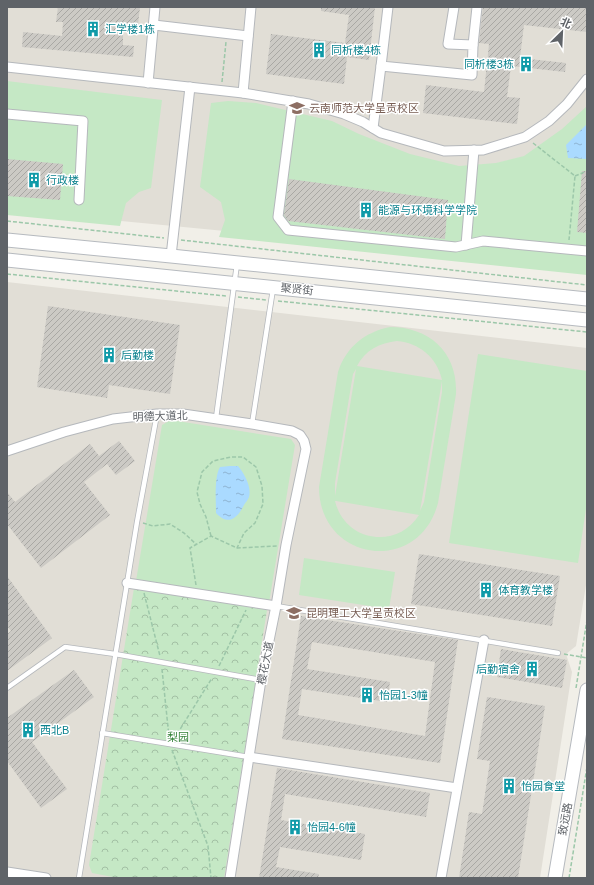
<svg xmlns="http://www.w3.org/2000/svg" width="594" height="885" font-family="Helvetica,'Noto Sans SC',sans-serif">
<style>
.education{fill:#e1ded6}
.green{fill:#c5e8c5;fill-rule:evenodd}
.forest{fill:url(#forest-crowns)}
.water{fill:url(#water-ripples)}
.building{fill:url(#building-hatch);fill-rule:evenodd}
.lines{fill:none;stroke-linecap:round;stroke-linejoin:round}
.lane-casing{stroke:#b5b8bc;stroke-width:6}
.street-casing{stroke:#b5b8bc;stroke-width:11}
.secondary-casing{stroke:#b6babf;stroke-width:15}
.path{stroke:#9cc7a9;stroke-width:1.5;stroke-dasharray:4 2;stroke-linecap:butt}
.lane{stroke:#fff;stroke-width:4.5}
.street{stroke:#fff;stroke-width:9}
.secondary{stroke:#fff;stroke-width:13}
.labels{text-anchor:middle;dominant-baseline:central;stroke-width:3;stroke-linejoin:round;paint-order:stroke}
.culture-label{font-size:11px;fill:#0d838f;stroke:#fff;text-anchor:start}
.education-label{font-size:11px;fill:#785e54;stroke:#fff;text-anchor:start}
.street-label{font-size:11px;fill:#5f6368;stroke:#fff}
.park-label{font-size:11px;fill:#348238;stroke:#fff}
</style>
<defs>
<pattern id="forest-crowns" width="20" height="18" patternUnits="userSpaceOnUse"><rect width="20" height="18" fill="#c5e8c5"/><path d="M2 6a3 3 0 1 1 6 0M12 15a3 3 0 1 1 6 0" fill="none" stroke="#a3c0a4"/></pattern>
<pattern id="water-ripples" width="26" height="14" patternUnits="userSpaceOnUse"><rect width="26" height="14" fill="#aadaff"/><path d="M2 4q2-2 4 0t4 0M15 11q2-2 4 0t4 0" fill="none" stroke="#8eb4d2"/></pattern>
<pattern id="building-hatch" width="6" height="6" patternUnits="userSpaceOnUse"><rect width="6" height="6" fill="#cccac5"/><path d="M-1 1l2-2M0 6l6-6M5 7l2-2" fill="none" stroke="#a9a8a4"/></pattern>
</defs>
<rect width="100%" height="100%" fill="#f1efe8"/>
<g class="education">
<path d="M7,7H587V266L7,210Z"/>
<path d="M7,282L587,348V579L576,646L566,654L572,672L540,878H7Z"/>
</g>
<g class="green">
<path d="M7,81L162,100L151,188L139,192L126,203L120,226L7,215Z"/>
<path d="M228,101L256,103L332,121L359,134L410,154L459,166L496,163L524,156L562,129L587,106V275L219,237L225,220L221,202L200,187L211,103Z"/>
<path d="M390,327C430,327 458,353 456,394L438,503C419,576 319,562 319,487L338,372C346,347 365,332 390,327ZM397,341C419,343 437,357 442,380L357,366C365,350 380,343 397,341ZM356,369L335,496V497V483L353,374ZM442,381V392L424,502L420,511ZM335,501H336L419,515C397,550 345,542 335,501Z"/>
<path d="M478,354L587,371V502L578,563L449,543Z"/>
<path d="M171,420L291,439L295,445L269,603L136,581L162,425Z"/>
<path d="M304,558L395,572L389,609L299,595Z"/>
</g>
<path class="forest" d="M134,588L267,610L224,878H118L92,873L89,865Z"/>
<g class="water">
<path d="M587,124V159L568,158L566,145Z"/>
<path d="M230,466H238C244,473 252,487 249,497C248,500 245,503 244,505C237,519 228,526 216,513C216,501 214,477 220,467Z"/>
</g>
<g class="building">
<path d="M58,7H140L138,25H123V45L134,46L133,57L22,47L23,32L62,36L63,22H56Z"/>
<path d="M321,7H375L369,60L347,57L344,84L266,74L271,34L345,43L349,15L321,11Z"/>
<path d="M483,7H587V32L524,25L520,58L566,63L565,72L511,66L507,97L520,98L517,124L423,113L426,85L484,92L489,44L479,43Z"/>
<path d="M7,159L63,164L60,200L7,196Z"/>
<path d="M582,171H587V233L577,232Z"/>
<path d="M289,179L448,200L445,239L288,221L284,215Z"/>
<path d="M48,306L180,325L170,394L109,385L107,398L37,387Z"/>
<path d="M119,441L135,461L116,475L107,464L84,482L110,515L41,568L7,524V492L15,502L90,444L99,456Z"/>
<path d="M419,554L560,576L552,626L411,604Z"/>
<path d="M7,576L52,638L7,671V634L11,631L7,626Z"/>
<path d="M301,616L458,640L440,763L282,739ZM312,642L435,662L425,736L298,715L302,689L387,702L390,682L307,669Z"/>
<path d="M501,649L567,660L562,688L497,677Z"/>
<path d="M74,670L94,697L32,742L67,789L41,808L7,761V718Z"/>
<path d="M487,697L545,706L518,878H459L469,812L482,814L490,761L477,759Z"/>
<path d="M277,768L430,793L426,817L285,794L281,820L365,834L361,860L280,847L276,867L319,874L318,878H259Z"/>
</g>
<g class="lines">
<g class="lane-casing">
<g id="lane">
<path d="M216,418L237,264"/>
<path d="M252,424L273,289"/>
<path d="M276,606L558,653"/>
<path d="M7,688L65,647L115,654L261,680"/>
<path d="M102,733L249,757"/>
<path d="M79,878L137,522L157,414"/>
</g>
</g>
<g class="street-casing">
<g id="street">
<path d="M388,7L381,66L472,75L473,45L448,44L454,7"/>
<path d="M154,25L248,36"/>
<path d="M473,45L477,7"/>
<path d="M7,67L243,93L309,104L344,114L363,122L381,133L444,151L483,150L525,137L549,121L567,104L587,79"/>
<path d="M148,83L155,7"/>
<path d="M243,93L251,7"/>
<path d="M293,101L278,217L288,230L456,247L483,241L587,251"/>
<path d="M7,114L83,121L79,200"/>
<path d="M373,128L381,66"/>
<path d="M466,245L474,150"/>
<path d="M171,256L190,87"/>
<path d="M7,451L64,432L113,419L157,414H183L252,424L292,431L300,435L304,441L306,449L286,545L276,606L261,680L230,878"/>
<path d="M127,583L276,606"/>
<path d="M249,757L457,788"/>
<path d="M7,872L46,878"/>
<path d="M441,878L484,640"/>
</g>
</g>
<g class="secondary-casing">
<g id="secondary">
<path d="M7,240L171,256L587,299"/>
<path d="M7,260L587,320"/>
<path d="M555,878L587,690"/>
</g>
</g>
<g class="path">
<path d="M222,82L226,42"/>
<path d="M533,143L575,176L569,240"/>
<path d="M575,176L587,171"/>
<path d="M7,221L164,238"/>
<path d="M181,240L587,285"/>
<path d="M7,274L226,296"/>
<path d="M238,297L266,300"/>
<path d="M278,301L587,332"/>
<path d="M143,523L153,526L170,524L184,533L196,544"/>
<path d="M211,536L206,517L200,504L197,492L202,472L213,461L231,457H243L256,467L262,486L263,504L255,523L244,533L237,548"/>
<path d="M196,585L190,548L211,536L237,548L277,546"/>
<path d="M144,593L160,656"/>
<path d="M564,654L587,658"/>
<path d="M219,666L246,610"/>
<path d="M162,669L169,737"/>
<path d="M576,688L587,620"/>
<path d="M174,739L212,678"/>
<path d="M172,750L208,846L211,878"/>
<path d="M569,878L587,767"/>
</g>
<use href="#lane" class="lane"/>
<use href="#street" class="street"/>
<use href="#secondary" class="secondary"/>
</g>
<defs>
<g id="building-bare" transform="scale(1.2)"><path d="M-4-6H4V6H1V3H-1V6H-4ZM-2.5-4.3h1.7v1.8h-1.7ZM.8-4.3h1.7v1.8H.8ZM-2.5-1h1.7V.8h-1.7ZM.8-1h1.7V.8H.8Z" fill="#0f9aa8" stroke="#fff" stroke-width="2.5" paint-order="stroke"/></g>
<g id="university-bare" transform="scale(1.2)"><path d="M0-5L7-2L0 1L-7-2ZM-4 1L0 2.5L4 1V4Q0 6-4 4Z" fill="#8d6e63" stroke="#fff" stroke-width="2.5" paint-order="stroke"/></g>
</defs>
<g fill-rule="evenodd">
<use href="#building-bare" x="93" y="29"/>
<use href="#building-bare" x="319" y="50"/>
<use href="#building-bare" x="526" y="64"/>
<use href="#university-bare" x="297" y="108"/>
<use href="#building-bare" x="34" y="180"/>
<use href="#building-bare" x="366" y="210"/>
<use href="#building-bare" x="109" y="355"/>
<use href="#building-bare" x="486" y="590"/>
<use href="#university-bare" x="294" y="613"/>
<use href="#building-bare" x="532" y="669"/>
<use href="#building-bare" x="367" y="695"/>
<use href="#building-bare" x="28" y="730"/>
<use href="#building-bare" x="509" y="786"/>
<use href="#building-bare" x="295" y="827"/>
</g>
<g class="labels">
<g class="culture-label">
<text x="105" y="29">汇学楼1栋</text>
<text x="331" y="50">同析楼4栋</text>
<text x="514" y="64" text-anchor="end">同析楼3栋</text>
<text x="46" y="180">行政楼</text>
<text x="378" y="210">能源与环境科学学院</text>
<text x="121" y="355">后勤楼</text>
<text x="498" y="590">体育教学楼</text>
<text x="520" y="669" text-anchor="end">后勤宿舍</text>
<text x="379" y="695">怡园1-3幢</text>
<text x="40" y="730">西北B</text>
<text x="521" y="786">怡园食堂</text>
<text x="307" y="827">怡园4-6幢</text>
</g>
<g class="education-label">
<text x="309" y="108">云南师范大学呈贡校区</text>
<text x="306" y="613">昆明理工大学呈贡校区</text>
</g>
<g class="street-label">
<text transform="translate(297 289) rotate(6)">聚贤街</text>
<text transform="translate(160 416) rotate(-2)">明德大道北</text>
<text transform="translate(265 663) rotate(-79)">樱花大道</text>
<text transform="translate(565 819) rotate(-80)">致远路</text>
</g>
<g class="park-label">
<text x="178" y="737">梨园</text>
</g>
</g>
<rect width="594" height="885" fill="none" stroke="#5f6368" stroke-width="16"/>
<g transform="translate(562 32) rotate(24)" stroke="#ffffff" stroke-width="3" paint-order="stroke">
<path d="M0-3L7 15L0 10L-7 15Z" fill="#5f6368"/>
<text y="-6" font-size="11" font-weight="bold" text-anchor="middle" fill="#5f6368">北</text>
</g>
</svg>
